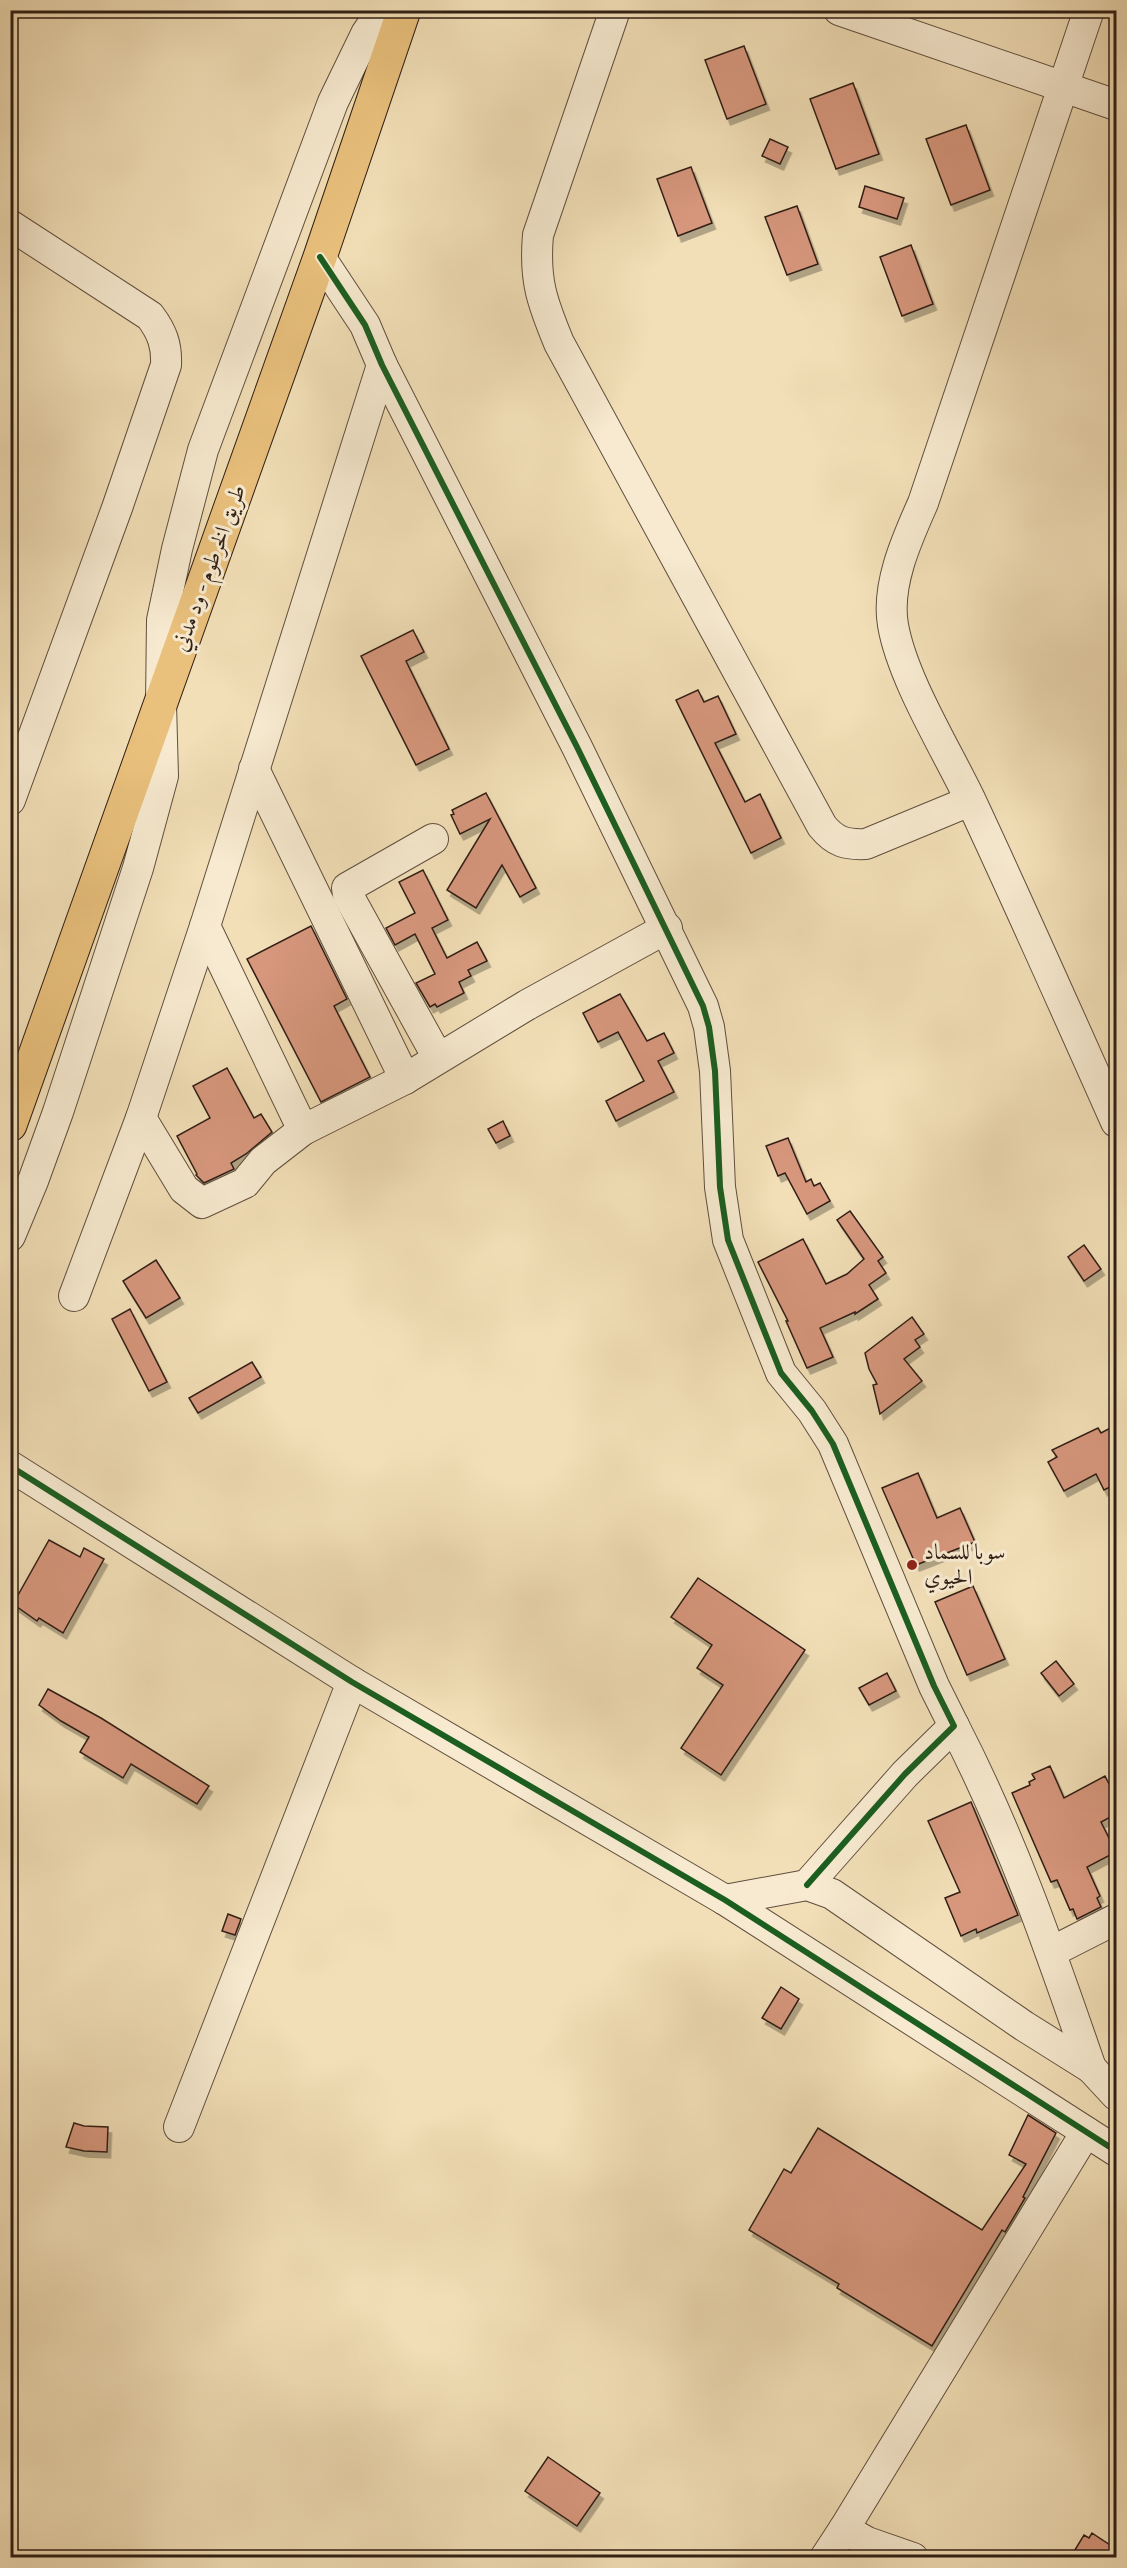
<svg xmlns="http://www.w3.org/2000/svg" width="1127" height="2568" font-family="Alegreya,Amiri,serif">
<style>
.building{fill:#d7977d;stroke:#301f15;stroke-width:1.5;filter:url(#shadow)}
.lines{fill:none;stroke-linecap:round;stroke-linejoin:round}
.minor-casing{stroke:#604f3e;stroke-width:32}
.highway-casing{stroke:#301f15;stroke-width:35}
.minor{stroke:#f7ead0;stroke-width:30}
.highway{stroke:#e9c07c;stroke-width:33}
.cycleway-casing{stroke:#f7ead0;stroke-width:10}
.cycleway{stroke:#1b5e20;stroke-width:6}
.poi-dot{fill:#8f2418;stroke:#f7ead0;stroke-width:2}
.labels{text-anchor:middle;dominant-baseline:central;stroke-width:6;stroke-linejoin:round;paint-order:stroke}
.street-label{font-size:22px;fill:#301f15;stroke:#f7ead0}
.poi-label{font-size:22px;fill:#301f15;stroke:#f7ead0;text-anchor:start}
</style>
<defs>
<filter id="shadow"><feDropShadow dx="3.5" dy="6" stdDeviation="0" flood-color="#0004"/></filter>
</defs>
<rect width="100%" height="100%" fill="#f2dfb7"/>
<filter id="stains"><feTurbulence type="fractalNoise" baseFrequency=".00333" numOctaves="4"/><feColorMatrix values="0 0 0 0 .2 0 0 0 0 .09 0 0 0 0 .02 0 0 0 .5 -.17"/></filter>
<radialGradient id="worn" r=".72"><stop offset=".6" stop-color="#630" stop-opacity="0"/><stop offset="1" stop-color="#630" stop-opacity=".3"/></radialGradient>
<g class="building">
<path d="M744,46L766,104L727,119L705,60Z"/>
<path d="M853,83L879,154L836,169L810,99Z"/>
<path d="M966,125L990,190L951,205L926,139Z"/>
<path d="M770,139L788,147L780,164L762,156Z"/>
<path d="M691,167L712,223L678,236L657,179Z"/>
<path d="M865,186L904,198L897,219L859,207Z"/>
<path d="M797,206L818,264L787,275L765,217Z"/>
<path d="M911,245L933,304L902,316L880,257Z"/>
<path d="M413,630L424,652L406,661L449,749L416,765L361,656Z"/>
<path d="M698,690L704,702L718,696L736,734L715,743L745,802L760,794L781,838L751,853L676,700Z"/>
<path d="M486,793L536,888L520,897L502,865L476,908L447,890L490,819L460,834L451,815L454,814L452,810Z"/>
<path d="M423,870L448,920L432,928L447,958L477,942L487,961L468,970L471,976L459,982L464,993L437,1007L435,1004L430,1007L416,983L435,974L415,934L395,945L386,928L415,913L399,882Z"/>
<path d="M311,926L347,999L334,1006L370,1077L321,1102L247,959Z"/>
<path d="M620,994L647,1041L664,1033L674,1053L658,1061L674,1092L616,1121L606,1101L644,1081L618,1032L598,1042L583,1013Z"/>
<path d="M227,1068L254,1118L261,1114L272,1132L246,1154L231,1163L234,1169L204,1183L196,1175L197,1174L177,1136L210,1118L193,1086Z"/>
<path d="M503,1121L510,1136L496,1143L488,1129Z"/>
<path d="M788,1138L806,1182L811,1179L814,1186L820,1183L830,1201L807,1214L785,1173L778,1176L766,1146Z"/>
<path d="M850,1211L883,1257L878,1261L886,1273L869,1285L878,1299L855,1314V1312L820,1328L833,1357L807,1368L786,1321H788L758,1262L803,1239L826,1284L847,1274L864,1259L837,1220Z"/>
<path d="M1084,1245L1101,1269L1084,1281L1068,1257Z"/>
<path d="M156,1260L180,1298L146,1318L123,1281Z"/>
<path d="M130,1309L167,1382L149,1391L112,1319Z"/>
<path d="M912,1317L924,1334L915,1340L920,1347L904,1359L922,1381L880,1414L873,1385L877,1384L869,1369L865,1353Z"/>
<path d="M252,1362L261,1377L198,1413L189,1398Z"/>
<path d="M1116,1425V1484L1104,1490L1096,1474L1064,1491L1048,1462L1057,1457L1052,1450L1098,1428L1101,1433Z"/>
<path d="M918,1473L937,1518L960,1508L975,1542L916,1565L882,1488Z"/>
<path d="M49,1540L80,1557L84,1548L104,1559L63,1633L39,1618L37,1621L13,1604Z"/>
<path d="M698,1578L805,1650L721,1775L681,1748L723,1685L697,1668L712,1645L671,1617Z"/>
<path d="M973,1586L1005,1659L967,1675L935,1602Z"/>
<path d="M1056,1661L1074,1684L1059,1696L1041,1673Z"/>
<path d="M887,1673L896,1691L869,1705L859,1688Z"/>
<path d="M48,1689L101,1718L209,1786L197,1804L131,1764L123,1778L80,1752L89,1737L61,1721L39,1705Z"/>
<path d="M1050,1766L1064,1798L1105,1776L1116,1798V1814L1101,1822L1116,1852L1087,1867L1100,1896L1097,1898L1101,1907L1077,1919L1073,1909L1070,1910L1057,1880L1051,1882L1012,1793L1030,1785L1029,1782L1035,1779L1032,1774Z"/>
<path d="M971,1802L1018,1915L977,1933L976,1929L961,1936L945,1898L960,1892L928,1821Z"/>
<path d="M228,1914L241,1919L235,1935L222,1931Z"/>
<path d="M781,1987L799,1999L781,2029L762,2018Z"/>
<path d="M1028,2115L1056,2133L1023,2197L1025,2198L1005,2232L1002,2230L932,2346L837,2288L839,2284L749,2230L784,2169L791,2173L818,2128L982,2230L1026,2164L1009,2155Z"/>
<path d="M74,2123L84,2126L108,2127L107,2152L84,2151L66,2147Z"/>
<path d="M548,2457L600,2493L577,2526L525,2491Z"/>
<path d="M1092,2533L1116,2549V2558H1070L1084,2535L1089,2538Z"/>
</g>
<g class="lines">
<g class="minor-casing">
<g id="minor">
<path d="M615,10L538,235C534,280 542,302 559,343L822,826C835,842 846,845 866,844L970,801"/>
<path d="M839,10L1116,105"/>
<path d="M1089,10L923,503C907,539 886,585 893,625C902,678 946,749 970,799C1020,906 1068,1014 1116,1122"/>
<path d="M10,225L150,316C162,332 167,345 166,365L117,508L10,800"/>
<path d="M320,257L365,325L382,365L577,747L703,1006L709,1027L715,1071L720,1187L728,1240L781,1373L812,1411L833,1444L934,1686L954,1726L905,1774L807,1885"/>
<path d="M254,769L405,1079"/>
<path d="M433,839L347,888L348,895L438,1058"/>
<path d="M205,926L303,1130"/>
<path d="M141,1118L184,1189L202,1203L245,1183L263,1161L303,1130L405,1079L527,1005L667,928"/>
<path d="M10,1236L33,1181L58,1112L138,868L163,776L161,704L162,620L177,549L203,450L333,102L366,34L382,10"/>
<path d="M74,1296L141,1118L205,926L382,365"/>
<path d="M10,1466L352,1682L725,1900L1116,2151"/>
<path d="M954,1726C1011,1836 1051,1952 1091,2068"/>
<path d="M725,1900L807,1885L832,1894L1024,2026L1091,2068L1116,2095"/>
<path d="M1051,1952L1116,1919"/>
<path d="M179,2127L352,1682"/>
<path d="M825,2558L844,2529"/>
<path d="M913,2558L867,2542L844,2529L1086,2132"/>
</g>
</g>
<g class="highway-casing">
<path id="highway" d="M10,1125L320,257L404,10"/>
</g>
<use href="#minor" class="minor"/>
<use href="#highway" class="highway"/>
<g class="cycleway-casing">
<g id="cycleway">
<path d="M320,257L365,325L382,365L577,747L703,1006L709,1027L715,1071L720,1187L728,1240L781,1373L812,1411L833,1444L934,1686L954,1726L905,1774L807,1885"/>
<path d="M10,1466L352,1682L725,1900L1116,2151"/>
</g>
</g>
<use href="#cycleway" class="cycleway"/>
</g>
<circle class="poi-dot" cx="912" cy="1565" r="6"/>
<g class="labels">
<g class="street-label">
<text transform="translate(209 568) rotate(-70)">طريق الخرطوم - ود مدني</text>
</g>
<g class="poi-label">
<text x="924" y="1552">سوبا للسماد<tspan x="924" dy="25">الحيوي</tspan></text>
</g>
</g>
<rect width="1127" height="2568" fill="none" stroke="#f2dfb7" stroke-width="36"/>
<rect x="12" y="12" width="1103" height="2544" fill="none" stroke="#301f15" stroke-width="3"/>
<rect x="18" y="18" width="1091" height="2532" fill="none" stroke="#301f15" stroke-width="1.5"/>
<rect width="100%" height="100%" filter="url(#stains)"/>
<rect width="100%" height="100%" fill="url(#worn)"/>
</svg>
